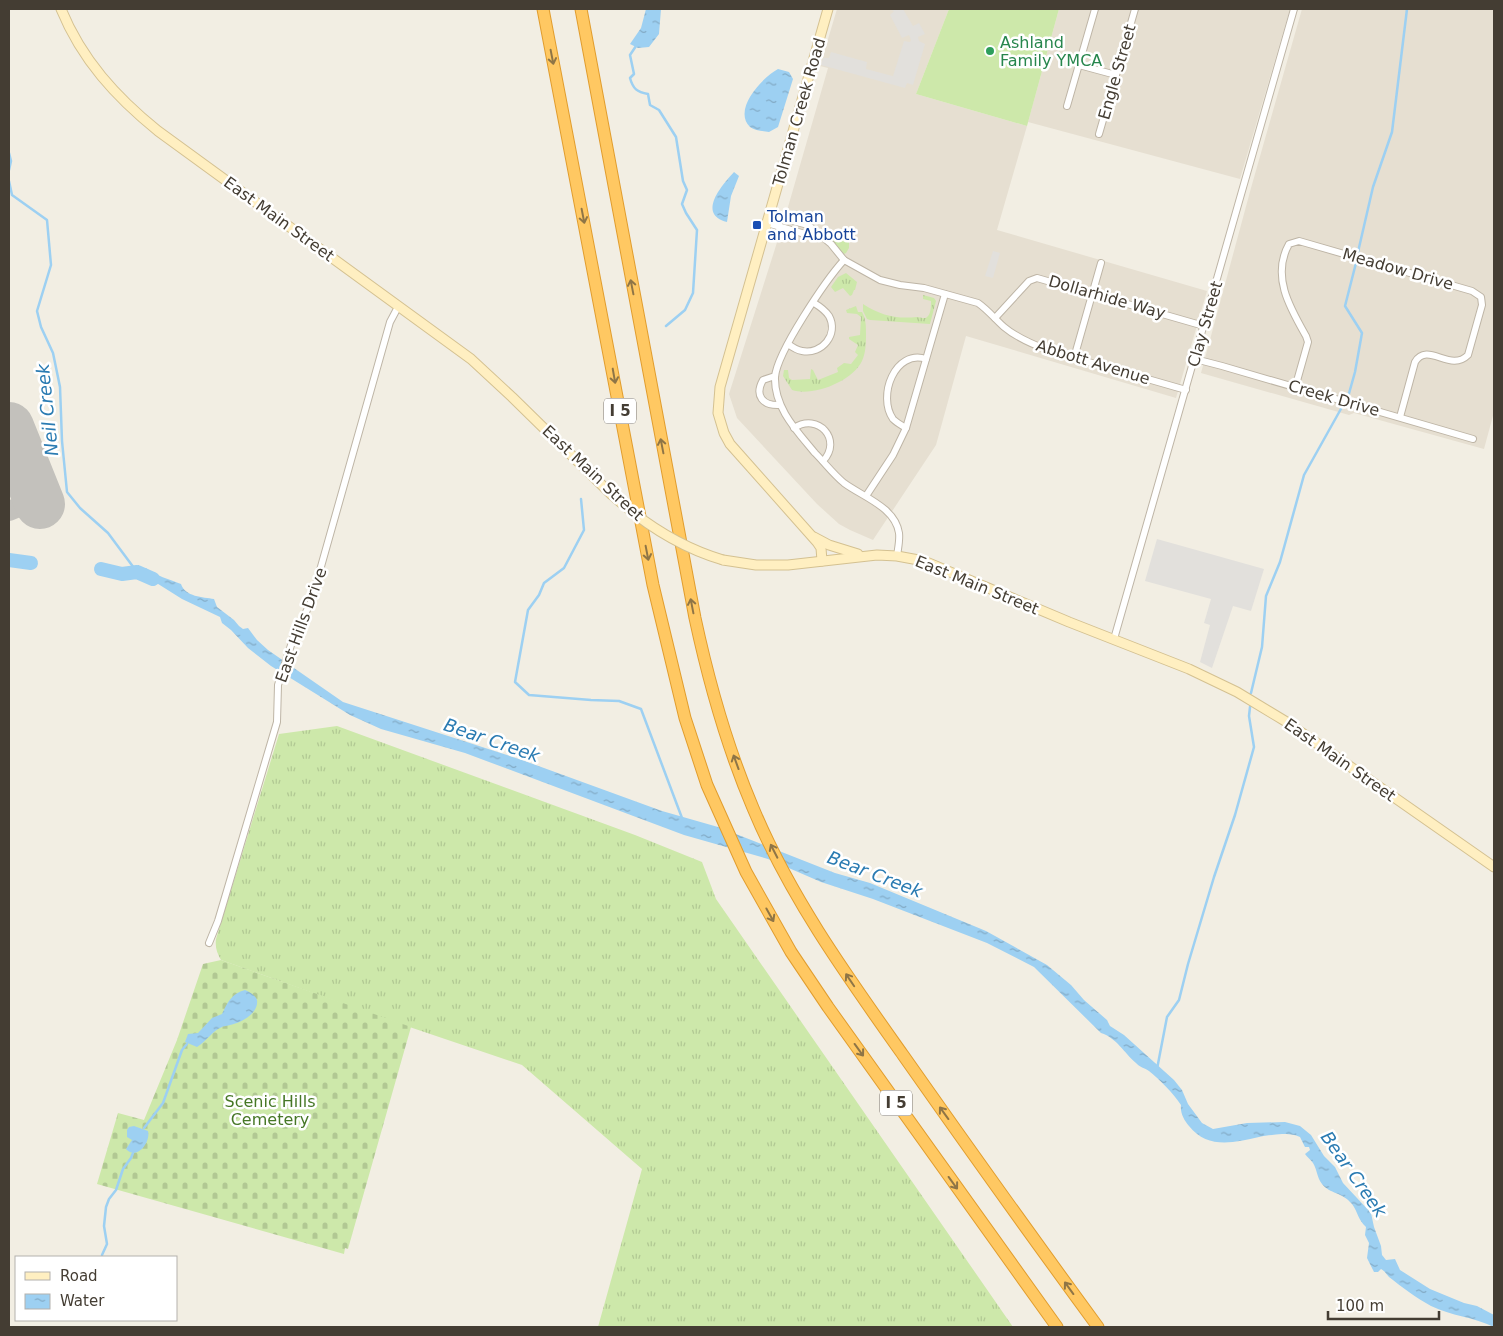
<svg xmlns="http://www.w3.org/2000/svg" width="1503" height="1336" font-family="'DejaVu Sans',sans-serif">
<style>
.residential{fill:#e6dfd1}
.grass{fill:url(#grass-tufts)}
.cemetery{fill:url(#cemetery-stones)}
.garden{fill:#cde8aa}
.parking{fill:#e2e0dc}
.water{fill:url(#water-ripples)}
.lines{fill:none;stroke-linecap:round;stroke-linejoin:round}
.stream{stroke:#9dd0f2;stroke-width:2.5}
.river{stroke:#9dd0f2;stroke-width:14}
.taxiway{stroke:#c3c1bc;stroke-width:20}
.runway{stroke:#c3c1bc;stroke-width:50}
.street-casing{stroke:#beb5a6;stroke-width:8}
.secondary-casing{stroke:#d4c191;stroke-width:11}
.highway-casing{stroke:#e19d2e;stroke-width:13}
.street{stroke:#fff;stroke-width:6}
.secondary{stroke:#ffefc1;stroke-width:9}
.highway{stroke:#ffc862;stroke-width:11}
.secondary-bridge-casing{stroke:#d4c191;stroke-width:11;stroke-linecap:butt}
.secondary-bridge{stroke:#ffefc1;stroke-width:9}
.oneway{stroke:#8f7546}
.leisure-dot{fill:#2e9e5b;stroke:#fff;stroke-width:2}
.transit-dot{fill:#1a4fb4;stroke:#fff;stroke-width:2}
.labels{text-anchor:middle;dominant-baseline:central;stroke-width:5;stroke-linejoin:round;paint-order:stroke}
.shield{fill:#fff;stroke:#7c7770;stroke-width:1}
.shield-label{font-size:15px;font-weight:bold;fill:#443d33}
.leisure-label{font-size:16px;fill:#27864d;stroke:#fff;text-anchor:start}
.street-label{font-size:16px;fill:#443d33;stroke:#fff}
.transit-label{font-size:16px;fill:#164399;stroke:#fff;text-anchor:start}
.park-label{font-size:16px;fill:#467726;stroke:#fff}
.water-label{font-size:18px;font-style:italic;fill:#2a7bb2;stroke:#fff}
</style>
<defs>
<pattern id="grass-tufts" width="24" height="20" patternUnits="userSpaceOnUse" patternTransform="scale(1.25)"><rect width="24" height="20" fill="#cde8aa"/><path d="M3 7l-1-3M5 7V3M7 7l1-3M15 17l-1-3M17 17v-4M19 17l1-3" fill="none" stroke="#b1c893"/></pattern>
<pattern id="cemetery-stones" width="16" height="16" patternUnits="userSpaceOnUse" patternTransform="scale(1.25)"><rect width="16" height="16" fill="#cde8aa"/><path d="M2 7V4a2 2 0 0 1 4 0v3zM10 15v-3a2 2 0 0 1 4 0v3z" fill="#b1c893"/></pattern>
<pattern id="water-ripples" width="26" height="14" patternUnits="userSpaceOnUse" patternTransform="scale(1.25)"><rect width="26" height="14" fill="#9dd0f2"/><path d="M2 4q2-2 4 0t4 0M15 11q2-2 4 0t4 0" fill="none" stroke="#82aac5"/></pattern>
</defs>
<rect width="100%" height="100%" fill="#f2eee3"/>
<g class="residential">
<path d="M837,9H949L916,94L1027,126L997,230L1207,291L1176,398L966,336L936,445L873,540L850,530L839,524L817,504L737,418L729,394L786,214L828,68L820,66Z"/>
<path d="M1059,9H1290L1240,179L1028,122Z"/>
<path d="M1302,9H1494V412L1484,449L1354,413L1349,415L1201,373L1251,188Z"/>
</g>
<g class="grass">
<path d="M824,229L845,235L849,241V248L846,253L844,254L822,231Z"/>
<path d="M846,273L857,282L855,290H854L852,295L850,296L843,288L835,292L831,287L838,277Z"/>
<path d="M923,295L934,298L936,301L930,324L870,320L867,319L863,311V304C882,316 896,319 917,317C921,317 925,320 928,316C931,313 931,305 931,301L923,299Z"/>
<path d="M856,306L858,312H862C866,319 866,326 866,334C866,343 866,352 862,361C853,381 813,397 792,390L783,376L784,370H788L789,378L792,380L810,379L811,369L813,370L818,380L838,372L837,368L844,363L851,364L858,355L855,352L858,345L849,339V337L860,335L861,317L857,314L847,313L846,310Z"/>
<path d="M337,726L635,835L702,862L716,899L1013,1327H598L642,1169L522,1065L377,1016L221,960C217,953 215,948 216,939L279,734Z"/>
</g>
<path class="cemetery" d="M221,960L411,1027L348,1249L345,1248L344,1254L97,1184L118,1113L144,1120L177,1040L203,964Z"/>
<path class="garden" d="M949,9H1059L1027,126L916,94Z"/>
<g class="parking">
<path d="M888,9H903L913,26L919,23L925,34L918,37L919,41L925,44L913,85L907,83L905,88L821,65L823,58H829L831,52L867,62L866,69L900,78L893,76L904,41L910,42L911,40L909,35L902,38L890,15L894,11Z"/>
<path d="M993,251L1000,253L993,278L985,276Z"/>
<path d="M1157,539L1264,569L1251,611L1233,606L1212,668L1200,662L1210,625L1204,623L1211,599L1145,581Z"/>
</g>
<g class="water">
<path d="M646,9H661L659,34L649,47L638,48L630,44L641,28Z"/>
<path d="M778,69L789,72L793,79L778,127L769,132C763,131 755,131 750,127C732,109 763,77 778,69Z"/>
<path d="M734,172L739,176L731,196L727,222C696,214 723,184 734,172Z"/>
<path d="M138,565L143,569L146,568C154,575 171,580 181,584C185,597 203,597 214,599L217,607L234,620L239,626L243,629L248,628L257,640L268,650L343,702L522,760L662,811L718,827L835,873L870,883L986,931L1047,965L1071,985L1084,1000L1107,1020L1110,1026L1124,1035L1174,1080L1182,1090L1188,1104L1202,1123L1213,1129L1247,1123L1285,1122L1300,1126L1311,1135L1324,1156L1335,1167L1343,1183L1371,1213L1374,1227L1381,1246L1382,1255L1386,1260L1395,1259L1400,1270L1430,1289L1464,1303L1477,1306L1494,1315V1327C1474,1317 1451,1316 1431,1306C1416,1298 1402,1287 1389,1277C1386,1274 1385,1271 1381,1269L1378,1272H1374L1367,1258L1369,1243L1365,1235L1366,1227C1358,1220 1358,1212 1352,1204C1342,1192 1330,1194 1322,1184C1317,1178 1317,1169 1313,1163C1311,1160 1307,1157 1305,1154L1310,1150L1309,1147H1305L1300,1137C1294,1134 1288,1134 1282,1134C1274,1135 1266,1135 1259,1137C1233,1143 1207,1149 1189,1126C1184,1120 1180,1113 1181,1105C1173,1093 1161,1081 1149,1071C1145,1068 1139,1067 1136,1063C1124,1053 1117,1038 1101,1033L1034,967L987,943L873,899L821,882L768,859L684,835L465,753L381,729L350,715L271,666L248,648L231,630L222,623L220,617L182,599L155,582L136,578Z"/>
<path d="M245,990C250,992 255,995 257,1000C259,1014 240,1023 230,1025C229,1026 222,1026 222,1027C212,1031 206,1042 197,1047L185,1042L188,1034L198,1033L212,1018L222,1014C227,1003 232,993 245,990Z"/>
<path d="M134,1126L148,1131C151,1142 137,1161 126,1149L132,1140L127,1137V1130L129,1127Z"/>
</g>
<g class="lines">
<g class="stream">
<path d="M636,46L630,55L634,74L630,78C633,89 637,92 648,94L650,105L659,110L676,137L683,181L687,190L682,204L686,213L697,230L693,293L685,310L666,326"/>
<path d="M9,153L11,161L9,170"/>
<path d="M9,181L12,195L47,220L51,265L37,311L41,327L53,353L60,387L62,441L67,492L80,508L108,533L137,572"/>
<path d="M1358,252L1373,187L1392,132L1407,9"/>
<path d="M1348,397L1355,372L1362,333L1345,306L1356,263"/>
<path d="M581,499L584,530L564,568L544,583L539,595L528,610L515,682L529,695L591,700L619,701L641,709L682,818"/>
<path d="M1251,693L1262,647L1266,596L1280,562L1304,475L1342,407"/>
<path d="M1157,1069L1167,1017L1179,1000L1188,964L1214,877L1235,815L1254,747L1249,716L1250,707"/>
<path d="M144,1128L163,1103L182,1050L187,1044"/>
<path d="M102,1255L107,1244L104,1226L106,1207L109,1199L116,1190L123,1169L131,1158L133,1153"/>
</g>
<g class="river">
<path d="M9,560L31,563"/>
<path d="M101,569L122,574L137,572L153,579"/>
</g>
<path class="taxiway" d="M9,511L38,499"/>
<path class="runway" d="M9,427L40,504"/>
<g class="street-casing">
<g id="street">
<path d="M1079,65L1116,75"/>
<path d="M1067,106L1095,9"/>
<path d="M1099,134L1135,9"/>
<path d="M770,215L808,225L831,244L844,260L880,280L900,285L924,288L978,303C988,310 995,319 1004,327C1017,338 1034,345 1050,351L1186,390"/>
<path d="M767,223L805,234L820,236"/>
<path d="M844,260C826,280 777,352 775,377C774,408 797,431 815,453C825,463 833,474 844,483C863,497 895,507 899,533C900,540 898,548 897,556"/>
<path d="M995,318L1029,281L1037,278L1204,326"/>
<path d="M788,344C792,347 796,350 802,351C822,355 839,334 829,316C825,310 819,306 814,303"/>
<path d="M1074,358L1101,263"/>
<path d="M1195,359L1222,366L1473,439"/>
<path d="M775,376L763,380C754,396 763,406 780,405"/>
<path d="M1295,388L1308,342L1306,336C1290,308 1271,276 1289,244L1299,241L1472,291L1481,297L1482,305L1468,355C1450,373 1428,341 1415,362L1400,417"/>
<path d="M794,428C818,412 843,440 823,461"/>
<path d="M906,428C901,425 897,423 893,419C877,396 895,349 926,359"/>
<path d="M866,496L893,455L906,428L945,294"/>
<path d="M1114,639L1294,9"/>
<path d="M209,943L218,921L277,722L278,685L294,636L311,602L390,322L398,307"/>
</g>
</g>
<g class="secondary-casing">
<g id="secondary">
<path d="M61,9C82,60 116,97 158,131L471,359L512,397L611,494"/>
<path d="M814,537L829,545L858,554"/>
<path d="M723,560L756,565H788L877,555L897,556L924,561L1069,622L1189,669L1237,692L1285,721L1494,867"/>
<path d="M822,561L821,548L817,542L730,444L724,433L718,413L720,387L828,9"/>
</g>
</g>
<g class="highway-casing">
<g id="highway">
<path d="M543,9L653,585L685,718L707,785L746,872L791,952L828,1007L1057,1327"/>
<path d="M581,9L695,618C709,683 727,747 753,808C790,897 847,976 903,1055C967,1146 1032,1237 1098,1327"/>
</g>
</g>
<use href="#street" class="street"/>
<use href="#secondary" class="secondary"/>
<use href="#highway" class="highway"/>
<g class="secondary-bridge-casing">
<path id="secondary-bridge" d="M611,494C644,524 679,547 723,560"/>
</g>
<use href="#secondary-bridge" class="secondary-bridge"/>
</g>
<defs><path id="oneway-shaft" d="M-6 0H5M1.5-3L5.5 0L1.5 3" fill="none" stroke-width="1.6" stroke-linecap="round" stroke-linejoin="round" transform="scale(1.25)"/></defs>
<g class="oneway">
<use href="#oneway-shaft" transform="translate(552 57) rotate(79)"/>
<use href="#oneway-shaft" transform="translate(583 216) rotate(79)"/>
<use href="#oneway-shaft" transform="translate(632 287) rotate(-101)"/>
<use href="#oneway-shaft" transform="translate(614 376) rotate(80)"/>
<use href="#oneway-shaft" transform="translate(662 446) rotate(-101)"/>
<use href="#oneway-shaft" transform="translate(647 553) rotate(79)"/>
<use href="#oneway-shaft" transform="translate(692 606) rotate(-101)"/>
<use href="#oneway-shaft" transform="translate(736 762) rotate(-110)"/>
<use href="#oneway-shaft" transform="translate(774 851) rotate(-117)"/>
<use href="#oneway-shaft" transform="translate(770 915) rotate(61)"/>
<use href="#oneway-shaft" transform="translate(850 980) rotate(-124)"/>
<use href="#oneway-shaft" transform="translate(859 1050) rotate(54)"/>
<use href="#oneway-shaft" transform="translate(944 1113) rotate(-126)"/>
<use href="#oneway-shaft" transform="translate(953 1183) rotate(54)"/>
<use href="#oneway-shaft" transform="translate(1069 1288) rotate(-126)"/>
</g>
<circle class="leisure-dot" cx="990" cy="51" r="5"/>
<rect class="transit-dot" x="752" y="220" width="10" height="10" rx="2.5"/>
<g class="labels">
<g class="shield">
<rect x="604" y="398.5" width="32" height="25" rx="4"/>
<rect x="880" y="1090.5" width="32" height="25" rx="4"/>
</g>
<g class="shield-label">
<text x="620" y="411">I 5</text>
<text x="896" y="1103">I 5</text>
</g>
<g class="leisure-label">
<text x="1000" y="42">Ashland<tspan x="1000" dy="18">Family YMCA</tspan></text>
</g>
<g class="street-label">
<text transform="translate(1117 72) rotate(-74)">Engle Street</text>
<text transform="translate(799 112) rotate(-74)">Tolman Creek Road</text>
<text transform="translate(279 219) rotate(36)">East Main Street</text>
<text transform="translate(1398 269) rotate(16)">Meadow Drive</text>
<text transform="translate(1107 297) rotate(16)">Dollarhide Way</text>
<text transform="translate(1205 324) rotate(-74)">Clay Street</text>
<text transform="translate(1093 362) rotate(17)">Abbott Avenue</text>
<text transform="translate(1334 398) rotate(16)">Creek Drive</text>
<text transform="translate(593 473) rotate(43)">East Main Street</text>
<text transform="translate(977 585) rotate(22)">East Main Street</text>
<text transform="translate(301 625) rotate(-70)">East Hills Drive</text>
<text transform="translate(1340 760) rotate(35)">East Main Street</text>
</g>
<g class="transit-label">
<text x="767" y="216">Tolman<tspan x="767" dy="18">and Abbott</tspan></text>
</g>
<g class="park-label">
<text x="270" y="1101">Scenic Hills<tspan x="270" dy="18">Cemetery</tspan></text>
</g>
<g class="water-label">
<text transform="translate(47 410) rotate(-96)">Neil Creek</text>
<text transform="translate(492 740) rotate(19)">Bear Creek</text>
<text transform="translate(875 874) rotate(21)">Bear Creek</text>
<text transform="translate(1354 1174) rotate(55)">Bear Creek</text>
</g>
</g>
<rect width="1503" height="1336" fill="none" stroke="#443d33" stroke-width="20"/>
<rect x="15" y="1256" width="162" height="65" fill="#ffffff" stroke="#b4b1ad"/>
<rect x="25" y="1272" width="25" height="8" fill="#ffefc1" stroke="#b4b1ad"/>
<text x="60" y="1281" font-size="15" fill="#443d33">Road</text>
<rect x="25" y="1294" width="25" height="15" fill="url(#water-ripples)" stroke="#b4b1ad"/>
<text x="60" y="1306" font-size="15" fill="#443d33">Water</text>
<path d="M1328 1311v8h111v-8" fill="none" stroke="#443d33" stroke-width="2.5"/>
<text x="1336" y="1311" font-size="15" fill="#443d33" stroke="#ffffff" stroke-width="4" paint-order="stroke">100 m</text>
</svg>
